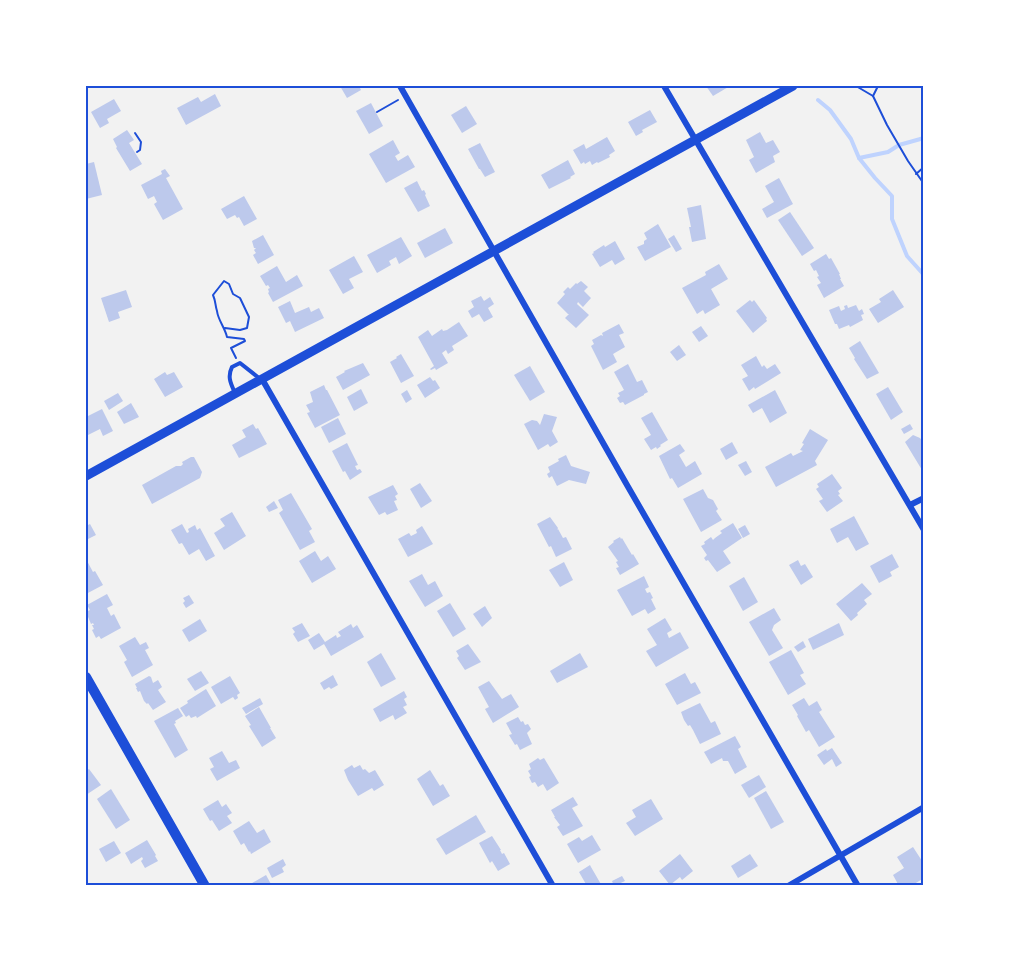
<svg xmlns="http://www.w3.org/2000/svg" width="1009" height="971" font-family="Quicksand,sans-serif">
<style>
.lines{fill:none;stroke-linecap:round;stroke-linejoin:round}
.stream{stroke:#bfd3fe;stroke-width:4}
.building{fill:#bdc9ec}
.path{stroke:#1d4ed8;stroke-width:2}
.service{stroke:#1d4ed8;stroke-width:4}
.minor{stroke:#1d4ed8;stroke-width:6}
.tertiary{stroke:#1d4ed8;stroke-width:9}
.secondary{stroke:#1d4ed8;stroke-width:10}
.neatline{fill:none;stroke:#1d4ed8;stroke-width:2}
</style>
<rect width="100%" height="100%" fill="#f2f2f2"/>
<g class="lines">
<g class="stream">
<path d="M818,100L830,110L851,139L859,158L875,178L892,196V219L907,256L924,275"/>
<path d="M859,158L888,152L899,145L924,138"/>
</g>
</g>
<g class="building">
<path d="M340,86H359L361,90L347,98Z"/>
<path d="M706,86H730L713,96Z"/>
<path d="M215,94L221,106L186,125L177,108L198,97L201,102Z"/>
<path d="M114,99L121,111L107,119L109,123L100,128L91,112Z"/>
<path d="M371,103L383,126L369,134L356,111Z"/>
<path d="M466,106L477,124L462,133L451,115Z"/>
<path d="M650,110L657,122L642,130L643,132L636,136L628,122Z"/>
<path d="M127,130L134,140L129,143L142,164L130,171L116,148L117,147L113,139Z"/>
<path d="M760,132L766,143L773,140L780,152L773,156L775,162L756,173L749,160L754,157L746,140Z"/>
<path d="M607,137L615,151L609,155L610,157L598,163L597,162L592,165L590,161L585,164L584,162L581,164L573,150L584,144L586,149Z"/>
<path d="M393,140L400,153L395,156L398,161L408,155L415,167L386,183L369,154Z"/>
<path d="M480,143L495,172L485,177L480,169H479L468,149Z"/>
<path d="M568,160L575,174L570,177L571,178L549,189L541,175Z"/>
<path d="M94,162L102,195L86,199V164Z"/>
<path d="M165,169L170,176L166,178L183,209L163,220L154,204L157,202L154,196L148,199L141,185L162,174L161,171Z"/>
<path d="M779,178L793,204L767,218L762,209L774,202L765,186Z"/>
<path d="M417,181L422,191L424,190L426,194L425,195L430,206L418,212L404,188Z"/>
<path d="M244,196L257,219L244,226L239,217L237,218L235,215L227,219L221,209Z"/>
<path d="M701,205L706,239L692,242L689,227H691L687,208Z"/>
<path d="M790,212L814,248L802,256L778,220Z"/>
<path d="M658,224L671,247L645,261L637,247L644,244V241L647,239L644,233Z"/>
<path d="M445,228L453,243L425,258L417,243Z"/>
<path d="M263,235L274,255L258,264L253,255L256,253L254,250L256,248H254L252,241Z"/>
<path d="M674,235L682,249L676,252L668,239Z"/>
<path d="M401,237L412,256L399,264L396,257L389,261L391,265L377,273L367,255Z"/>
<path d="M615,241L625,259L615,265L612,260L600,267L592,254L594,253L593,252L604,245L605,247Z"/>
<path d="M826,254L829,259L831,258L840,274H839L841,279H840L844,286L824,298L817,285L821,283L817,277L819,276L816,270L814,271L810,264Z"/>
<path d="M354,256L363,272L349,279L354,288L343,294L329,270Z"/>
<path d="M719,264L728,279L711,289L720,305L705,314L703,310L697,314L682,288L706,275L705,272Z"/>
<path d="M277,266L286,282L297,275L303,286L273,302L268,293L269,292L268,289L270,288L268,285L266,286L260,276Z"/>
<path d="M581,281L588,287L584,291L591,298L583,307L578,302L577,304L589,315L576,328L565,318L569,314H568L557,303L565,294L563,292L568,287L570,289L576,283L577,284Z"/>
<path d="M126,290L132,307L118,312L120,318L109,322L101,298Z"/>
<path d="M893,290L904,307L878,323L869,309L881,302L879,299Z"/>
<path d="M481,296L484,301L490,297L494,304L488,308L493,317L484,322L479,314L472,318L468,311L474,307L471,301Z"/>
<path d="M750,300L752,302L754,300L767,318L766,319L767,321L753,333L736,311Z"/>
<path d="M290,301L295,313L309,307L311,312L319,308L324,318L295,332L290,321L286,323L278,307Z"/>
<path d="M847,305L848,308L856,305L859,311L862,309L864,314L861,315L863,320L850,327L849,325L839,329L837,324H835L829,310L839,306L841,311L845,309L844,306Z"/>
<path d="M459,322L468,336L452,346L454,350L448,354L446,350L442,353L448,363L436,370L435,368L431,370L430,369L434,366L418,337L428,330L432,336L442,329L443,331L447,330Z"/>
<path d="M619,324L624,333L619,335L625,347L613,354L617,362L603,370L591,346L594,344L592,340L601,335L603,336L602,333Z"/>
<path d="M701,326L708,336L699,342L692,332Z"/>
<path d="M860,341L879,373L867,379L854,359L855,358L849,348Z"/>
<path d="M679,345L686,355L677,361L670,352Z"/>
<path d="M401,354L414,376L401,383L390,362L397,358L396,357Z"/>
<path d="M756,356L762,367L764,365L767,369L775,364L781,373L755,389L754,387L749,391L742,379L748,376L741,365Z"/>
<path d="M363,363L370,375L343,390L336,377L345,372L344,371Z"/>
<path d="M628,364L637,382L642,380L648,392L644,394V395L625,405L623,402L620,403L617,398L620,396L618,393L624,390L614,372Z"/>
<path d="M530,366L545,392L530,401L514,375Z"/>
<path d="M165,372L167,375L174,372L183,387L165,397L154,379Z"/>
<path d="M430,377L433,381L435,380L440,388L425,398L417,385Z"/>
<path d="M324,385L326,390H327L340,415L315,428L307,413L310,412L306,405L313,402L310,392Z"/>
<path d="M888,387L903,412L891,420L876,394Z"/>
<path d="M361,389L368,403L354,411L347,397Z"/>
<path d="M407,390L412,399L406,403L401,394Z"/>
<path d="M775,390L787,413L770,423L762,408L753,413L748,405Z"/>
<path d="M118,393L123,401L109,410L104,401Z"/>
<path d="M131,403L139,417L124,424L117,412Z"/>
<path d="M102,409L113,431L103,436L100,429L86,436V417Z"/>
<path d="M652,412L668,440L660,445L661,446L657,449L656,447L651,450L644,439L651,435L641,418Z"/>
<path d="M544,414L557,417L552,431L558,442L550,447L548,444L538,450L524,424L532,420L537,421L540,425Z"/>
<path d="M338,418L346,434L329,443L321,427Z"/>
<path d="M253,424L256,429L258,428L267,444L239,458L232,445L246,437L242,430Z"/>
<path d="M910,424L913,429L904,434L901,429Z"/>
<path d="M810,429L828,440L815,461L817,465L776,487L765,467L791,453L793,456L803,451L800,450L804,444L802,443Z"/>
<path d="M913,435L920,438L922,441L924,440V469L922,470L905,442Z"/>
<path d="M732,442L738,453L726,460L720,449Z"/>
<path d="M347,443L358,465L355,466L357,470L360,469L362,472L350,480L345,471L343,472L332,451Z"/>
<path d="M680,444L685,451L679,455L686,467L695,461L702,474L678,488L672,478L670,479L659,456Z"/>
<path d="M566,455L571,466L590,472L586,484L569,480L557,486L552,476L549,478L547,474L550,472L548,467L559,461L558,459Z"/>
<path d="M191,457H194L202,472L200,478L152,504L142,485L176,466H181L183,464L182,462Z"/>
<path d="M746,461L752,472L745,476L738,465Z"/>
<path d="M832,474L842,488L838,491L840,494L838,495L843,501L827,512L819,501L823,499L816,489L819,487L817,484Z"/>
<path d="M420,483L432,501L421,508L410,489Z"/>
<path d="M393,485L398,494L395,496L397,500L394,501L398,510L387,515L385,512L379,515L368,497Z"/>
<path d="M703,489L708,498L713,500L718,509L716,511L722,520L701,532L683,499Z"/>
<path d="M291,493L312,529L309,531L315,542L300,550L279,513L283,510L278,500Z"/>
<path d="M274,501L278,508L269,512L266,507Z"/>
<path d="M232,512L246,536L224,550L214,533L225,526L220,519Z"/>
<path d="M854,516L869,544L856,551L848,537L837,543L830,529Z"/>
<path d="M550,517L558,528L557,530L558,529L563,538L566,537L572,549L556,557L551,546L549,547L537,524Z"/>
<path d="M733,523L742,538L723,551L731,563L717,572L708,560L706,561L704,558L707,555L701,546L705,544L704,542L711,537L713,540L715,538L722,533L720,531Z"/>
<path d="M90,524L96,535L86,540V526Z"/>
<path d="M182,524L187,533L189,532L188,529L195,525L197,530L200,528L215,556L206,561L199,549L189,555L182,543L179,544L171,530Z"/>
<path d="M745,525L750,534L743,538L738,529Z"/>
<path d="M422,526L433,544L408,557L398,539L409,533L411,536L417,533L416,530Z"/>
<path d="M620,537L621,539L622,538L632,555L633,554L639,564L620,575L616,568L619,567L616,562L618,561L608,547L614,542L613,541Z"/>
<path d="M315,551L321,561L328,556L336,569L312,583L299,561Z"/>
<path d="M892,554L899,567L890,572L892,576L879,583L870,566Z"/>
<path d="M86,559L93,572L95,571L103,585L86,594Z"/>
<path d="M798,560L801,566L805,564L813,577L801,585L789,565Z"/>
<path d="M564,562L573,580L560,587L549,570Z"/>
<path d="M422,574L428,585L435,581L443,596L425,607L409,581Z"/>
<path d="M644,576L649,587L645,589L647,593L650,592L653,598L651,599L656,609L648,614L645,609L632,616L617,590Z"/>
<path d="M744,577L758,602L743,611L729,586Z"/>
<path d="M862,583L872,594L864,600L867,604L857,613L858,615L851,621L836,604Z"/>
<path d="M107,594L113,605L107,608L111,616L114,614L121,628L101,639L99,636L96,638L92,630L94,629L92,625H94L93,623L91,624L86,612L90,610L87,605Z"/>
<path d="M189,595L194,603L186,608L183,603L185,601L183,598Z"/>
<path d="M450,603L466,629L453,637L437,611Z"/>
<path d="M485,606L492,618L482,627L473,614Z"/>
<path d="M774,608L781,620L774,625L772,630L783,648L769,656L749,622Z"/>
<path d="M665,618L672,630L667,633L669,638L680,632L689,648L656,667L646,651L657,645L647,629Z"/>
<path d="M200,619L207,631L189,642L182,630Z"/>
<path d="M302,623L310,636L298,642L293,634L295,632L292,628Z"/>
<path d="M839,623L844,635L813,650L808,639Z"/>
<path d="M351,624L353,628L357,625L364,637L331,656L324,644L314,650L308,640L319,633L325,642L336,635L337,638L341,636L338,632Z"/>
<path d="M135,637L140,645L146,642L149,648L145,650L153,665L132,677L124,662L127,660L119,646Z"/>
<path d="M803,641L806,647L798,652L794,647Z"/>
<path d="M468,644L481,662L465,670L457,658L459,656L456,651Z"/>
<path d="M791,650L804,673L800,675L806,684L788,695L769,662Z"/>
<path d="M381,653L396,679L381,687L367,662Z"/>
<path d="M580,653L588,667L557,683L550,671Z"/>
<path d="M201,671L209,683L195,691L187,679Z"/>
<path d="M685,673L691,684L695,682L701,693L677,705L665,684Z"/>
<path d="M333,675L338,685L331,689L329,687L324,690L320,683Z"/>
<path d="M149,676L151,677L153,683L158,680L162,687L158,690L166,702L153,710L148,703L147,704L144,701L140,691L138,692L136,688H137L135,684Z"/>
<path d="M230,676L240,693L237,695L238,698L235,700L233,697L221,704L211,687Z"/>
<path d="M489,681L502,699L511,694L519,707L493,723L485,709L489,707L478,687Z"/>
<path d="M206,689L216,706L197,718L196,716L191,718L189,715L186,717L180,708L188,703L187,701Z"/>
<path d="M404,691L407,697L404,699L407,705L403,707L407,713L395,720L393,715L380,722L373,709Z"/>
<path d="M260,698L263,704L246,714L242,708Z"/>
<path d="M804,698L809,706L817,701L822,710L819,712L835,737L819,747L809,730L806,732L797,716L798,715L792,705Z"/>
<path d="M700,703L711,723L715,721L721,734L700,744L693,730L690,725L688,726L684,720L681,712Z"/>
<path d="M259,707L271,728H270L276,738L262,747L249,726L251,725L245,716Z"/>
<path d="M178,708L183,716L175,721L176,723L174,724L188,750L175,758L154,721Z"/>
<path d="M518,717L521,722L523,721L525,725L528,724L531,729L527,733L532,744L520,750L517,744L515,745L509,735L512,734L506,723Z"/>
<path d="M735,736L741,747L738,749L747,767L735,774L728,761H723L722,758L711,764L704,752Z"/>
<path d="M832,748L842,763L836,767L832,759L824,765L817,755L826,749L827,751Z"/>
<path d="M222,751L229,763L236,760L240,768L217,781L210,769L214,767L209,758Z"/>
<path d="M538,758L540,760L544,758L559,783L547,791L543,784L538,787L535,782L532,783L529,777L531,776L528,771L531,769L529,764Z"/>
<path d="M352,765L354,768L360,765L363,770L365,769L369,773L375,770L384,785L374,791L372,788L358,796L348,780L344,770Z"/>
<path d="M89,769L101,785L86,795V771Z"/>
<path d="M430,770L440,786L443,784L450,796L433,806L417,779Z"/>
<path d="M759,775L766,787L749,798L741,785Z"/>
<path d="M111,789L130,820L116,829L97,799Z"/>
<path d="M766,791L784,822L771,829L754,798Z"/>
<path d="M573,797L578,805L572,808L583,826L563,836L557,827L560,825L554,817H555L551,810Z"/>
<path d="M651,799L663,819L635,836L626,823L636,817L632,810Z"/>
<path d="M218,800L222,807L226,804L232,813L227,816L232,823L219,831L212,820L210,821L203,809Z"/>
<path d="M476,815L486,832L446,855L436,839Z"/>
<path d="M249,821L257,833L264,829L271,842L251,854L250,851L249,852L244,843L241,845L233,831Z"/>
<path d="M592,835L601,850L578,863L567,844L579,837L582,841Z"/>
<path d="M492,836L501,850H500L502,854L504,853L510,864L498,871L492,861L490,863L479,843Z"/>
<path d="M147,840L156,855L155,856L158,861L145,868L141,861L143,859L142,857L131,864L125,853Z"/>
<path d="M114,841L121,853L106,862L99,849Z"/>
<path d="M913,847L924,864V878L911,886H899L893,875L904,868L897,857Z"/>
<path d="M680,854L693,871L682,880L680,877L670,885L659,871Z"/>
<path d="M750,854L758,866L738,878L731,866Z"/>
<path d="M283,859L286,865L282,868L284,872L272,878L267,868Z"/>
<path d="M590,865L591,867L602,886H587L579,872Z"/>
<path d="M266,875L272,886H247Z"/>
<path d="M622,876L625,881L614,886L612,881Z"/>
</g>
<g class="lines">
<g class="path">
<path d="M856,86L873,96L887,125L908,161L924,184"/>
<path d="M873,96L878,86"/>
<path d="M377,112L398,100"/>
<path d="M135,133L141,142L140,150L137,152"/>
<path d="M916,174L924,167"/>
<path d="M225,328L240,330L247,328L249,317L240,298L233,294L229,284L224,281L213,295C216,302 215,305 217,311C218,320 225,328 227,337L244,339L245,341L231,348L236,358"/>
</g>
<path class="service" d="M235,393C231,384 227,377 232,367L240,363L259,378"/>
<g class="minor">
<path d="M400,86L627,485L858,886"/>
<path d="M664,86L924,530"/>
<path d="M262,379L553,886"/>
<path d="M910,505L924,498"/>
<path d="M788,886L924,807"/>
</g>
<path class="tertiary" d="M86,476L793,86"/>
<path class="secondary" d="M86,677L205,886"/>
</g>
<rect width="1009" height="971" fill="none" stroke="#ffffff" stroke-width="174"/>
<rect x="87" y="87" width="835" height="797" class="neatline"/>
</svg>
